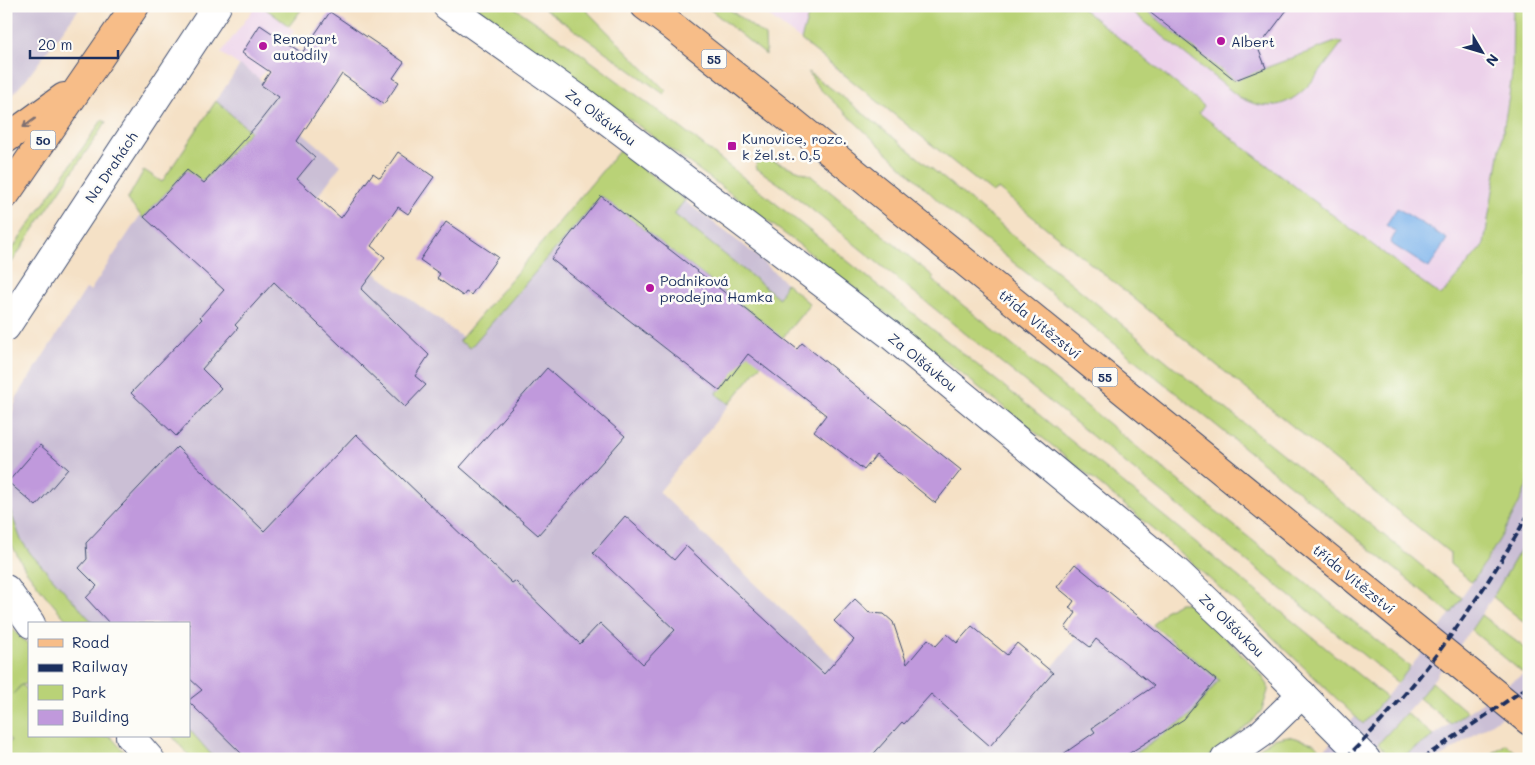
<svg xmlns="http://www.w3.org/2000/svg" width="1535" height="765" font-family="Mali,sans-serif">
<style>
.built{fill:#ecd1ea}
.industrial{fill:#cbbfd5}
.green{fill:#b9d277;stroke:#6a806a}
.water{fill:#7cb3ec;stroke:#4c71a5}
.building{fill:#c099dc}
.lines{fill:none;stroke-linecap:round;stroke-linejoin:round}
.minor-casing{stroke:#3c4a6e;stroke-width:30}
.major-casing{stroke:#3c4a6e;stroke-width:30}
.minor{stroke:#fff;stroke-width:28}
.major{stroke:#f7bd88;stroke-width:28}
.rail{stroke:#1b2f5e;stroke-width:4;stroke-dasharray:8 4;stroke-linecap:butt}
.oneway{stroke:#7e6f71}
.poi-dot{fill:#b5179e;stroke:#fdfcf7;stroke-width:2}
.labels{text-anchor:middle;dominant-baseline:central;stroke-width:5;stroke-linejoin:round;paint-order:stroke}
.shield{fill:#fdfcf7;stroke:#5f6c8c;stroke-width:1}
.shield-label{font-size:12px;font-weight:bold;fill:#1b2f5e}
.poi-label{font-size:14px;fill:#1b2f5e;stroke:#fdfcf7;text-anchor:start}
.street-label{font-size:14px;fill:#1b2f5e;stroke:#fdfcf7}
</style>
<rect width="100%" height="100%" fill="#fdfcf7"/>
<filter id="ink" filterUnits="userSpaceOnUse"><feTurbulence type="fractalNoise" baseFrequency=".02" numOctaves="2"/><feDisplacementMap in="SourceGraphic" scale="10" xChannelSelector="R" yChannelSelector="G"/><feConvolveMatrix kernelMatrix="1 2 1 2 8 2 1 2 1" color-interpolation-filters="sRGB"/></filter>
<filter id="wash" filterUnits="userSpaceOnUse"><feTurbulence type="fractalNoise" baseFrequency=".0096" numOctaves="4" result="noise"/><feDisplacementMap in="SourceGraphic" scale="20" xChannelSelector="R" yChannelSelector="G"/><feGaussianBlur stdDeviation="1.12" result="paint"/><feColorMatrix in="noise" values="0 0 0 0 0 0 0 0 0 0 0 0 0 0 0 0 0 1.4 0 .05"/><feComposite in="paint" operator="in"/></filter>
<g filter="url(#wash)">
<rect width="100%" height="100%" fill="#f5e1c6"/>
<g class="built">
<path d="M256,6H262L294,31L259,79L221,53Z"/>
<path d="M755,6H894L846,77L801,40Z"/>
<path d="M1079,6H1513L1512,74L1509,96L1484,244L1441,297L1291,184L1199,112L1204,106Z"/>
</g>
<g class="industrial">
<path d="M6,6H81L31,73L6,103Z"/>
<path d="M240,65L312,117L302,132L341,165L302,217L319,232L462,337L619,151L747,248L810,304L659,492L885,707L939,649L1016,717L1053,673L1050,670L1077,637L1090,647L1112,619L1116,621L1127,607L1219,680L1190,716L1127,759H215L189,729V624H94L31,554L21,540L6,499V432L17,397L86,289L90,291Z"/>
<path d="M1529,481V535L1493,597L1453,655L1419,698L1364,759H1325L1329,755L1324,750L1356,716L1363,723L1398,683L1432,640L1487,561L1518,507Z"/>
<path d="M1529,670V698L1438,759H1399Z"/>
</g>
<g class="green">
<path d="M262,6H304L289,26Z"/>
<path d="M475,6H512L568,44L689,134L1021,400L1386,697L1363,724L1238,604L1152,528L1064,455L797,243L718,184Z"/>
<path d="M541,6H582L666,91L664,94Z"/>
<path d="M706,6H725L765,36L766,55Z"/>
<path d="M811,6H1079L1204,106L1199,113L1322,207L1441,296L1484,244L1509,96L1512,74L1513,6H1529V481C1514,517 1494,550 1472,582L1450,564V553L998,189L992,193L801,40Z"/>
<path d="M1125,6H1141L1233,80L1338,41L1342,43C1315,77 1290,126 1239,97Z"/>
<path d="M808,72L839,94L920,159L1169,363L1462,598L1451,614L948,210L821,90L815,83Z"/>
<path d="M216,101L250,131L202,182L187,170L143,218L127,200L144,170L162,182Z"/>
<path d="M102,120L106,122L6,271V258Z"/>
<path d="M619,151L685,200L674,214L779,298L786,283L810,304L729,404L716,394L768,326L601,196L470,348L459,341Z"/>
<path d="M761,156L810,175L934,277L932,280L1170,474L1410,667L1398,683L785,188L756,168L757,161Z"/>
<path d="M6,499L21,540L31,554L94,624H70L46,596L25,569L9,540L6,532Z"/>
<path d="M1529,535V626L1493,597Z"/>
<path d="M1180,603H1187L1194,606L1260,673L1268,685V691L1262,710L1252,722L1206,759H1127L1190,716L1219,680L1153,625L1166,610Z"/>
<path d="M1481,615L1529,651V669L1523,673L1471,630Z"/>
<path d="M6,623L29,645V684L21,685L13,694L22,685L29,691V736H110L131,759H6V747L11,740L6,736Z"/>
<path d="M1432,682L1467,712L1451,724L1419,698Z"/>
<path d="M1406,713L1434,736L1399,759H1391L1378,744Z"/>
<path d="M189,729L215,759H192L172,736H189Z"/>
<path d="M1288,736L1313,743L1329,755L1325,759H1244L1273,739Z"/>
<path d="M1506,744L1524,759H1491L1488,756Z"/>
</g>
<path class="water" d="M1397,208L1447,239L1429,268L1390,243L1396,232L1386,225Z"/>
<g id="blocks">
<g class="building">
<path d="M1142,6H1290L1258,48L1266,68L1235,80Z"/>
<path d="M330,12L404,62L393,78L399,82L384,104L342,74L297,141L315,157L297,179L341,218L373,173L380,178L398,152L434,177L408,214L398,207L371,246L385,257L361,289L429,355L415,376L426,385L405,407L274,282L235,325L238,328L202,369L221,388L176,436L131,393L202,319L200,317L224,290L144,217L187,170L204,183L257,125L279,97L261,85L270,72L242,53L260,25L302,53Z"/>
<path d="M601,196L797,349L802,343L961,470L935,503L876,455L864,470L814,431L826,415L748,354L720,391L551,259Z"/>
<path d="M446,222L498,257L471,295L466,292L463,296L437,278L440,274L420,260Z"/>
<path d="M547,368L625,436L538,535L460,467Z"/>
<path d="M356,434L512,583L515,581L580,644L600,623L643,664L675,630L593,553L625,516L674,560L686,546L824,674L854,640L834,621L855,599L870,613L884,614L893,622L907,664L928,639L936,646L947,634L957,643L972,626L1007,655L1017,643L1053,673L990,746L931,694L904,724L902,722L869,759H247L189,702V700L202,690L189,678V624H110L86,598L97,586L79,568L87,559L86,543L177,447L264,531Z"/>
<path d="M40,445L68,469L36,506L8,482Z"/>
<path d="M1075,564L1216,680L1184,719L1120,759H1056L1095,732L1092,728L1154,686L1096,639L1090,647L1065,628L1076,613L1069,608L1074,601L1057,587Z"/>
</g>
</g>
</g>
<g filter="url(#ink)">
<use href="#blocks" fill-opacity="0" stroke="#3c4a6e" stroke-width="1"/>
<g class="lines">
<g class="minor-casing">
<g id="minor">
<path d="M447,6L579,99L888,333L1176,571L1239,631L1366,759"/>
<path d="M6,327L217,6"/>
<path d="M6,589L31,624"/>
<path d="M130,736L150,759"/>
<path d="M1225,759L1261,734L1302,694"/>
</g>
</g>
<g class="major-casing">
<g id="major">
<path d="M645,6L672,26L782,113L1529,721"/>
<path d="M6,139L64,97"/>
<path d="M6,194L135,6"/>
</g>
</g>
<use href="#minor" class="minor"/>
<use href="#major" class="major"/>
<g class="rail">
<path d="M1345,759C1418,687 1479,602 1529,513"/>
<path d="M1422,759L1529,686"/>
</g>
</g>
<defs><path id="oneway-shaft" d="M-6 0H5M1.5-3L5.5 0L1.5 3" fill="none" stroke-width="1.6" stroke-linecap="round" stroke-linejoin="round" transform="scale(1.25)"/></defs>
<use class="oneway" href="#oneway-shaft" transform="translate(29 123) rotate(144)"/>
</g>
<g class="poi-dot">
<circle cx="1221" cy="41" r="5"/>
<circle cx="263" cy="46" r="5"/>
<rect x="727" y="141" width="10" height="10" rx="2.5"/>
<circle cx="650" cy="288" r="5"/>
</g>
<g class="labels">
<g class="shield">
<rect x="701.5" y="49.5" width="25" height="19" rx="4"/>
<rect x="30.5" y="130.5" width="25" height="19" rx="4"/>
<rect x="1092.5" y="367.5" width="25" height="19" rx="4"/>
</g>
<g class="shield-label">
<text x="714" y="59">55</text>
<text x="43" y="140">50</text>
<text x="1105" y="377">55</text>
</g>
<g class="poi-label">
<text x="273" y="38">Renopart<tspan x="273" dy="16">autodíly</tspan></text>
<text x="1231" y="41">Albert</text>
<text x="742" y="138">Kunovice, rozc.<tspan x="742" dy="16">k žel.st. 0,5</tspan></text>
<text x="660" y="280">Podniková<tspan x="660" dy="16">prodejna Hamka</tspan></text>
</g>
<g class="street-label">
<text transform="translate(601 117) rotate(37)">Za Olšávkou</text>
<text transform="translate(111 167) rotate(-56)">Na Drahách</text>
<text transform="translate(1040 324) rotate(39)">třída Vítězství</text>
<text transform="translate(923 362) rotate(39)">Za Olšávkou</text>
<text transform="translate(1354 579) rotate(39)">třída Vítězství</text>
<text transform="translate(1232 625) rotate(44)">Za Olšávkou</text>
</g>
</g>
<rect width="1535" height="765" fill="none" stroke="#fdfcf7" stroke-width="25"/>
<rect x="28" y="622" width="162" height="115" fill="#fdfcf7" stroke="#a3aaba"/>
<rect x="38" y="639" width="25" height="8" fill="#f7bd88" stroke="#a3aaba"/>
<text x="72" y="648" font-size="15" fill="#1b2f5e">Road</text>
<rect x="38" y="664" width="25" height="8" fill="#1b2f5e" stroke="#a3aaba"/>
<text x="72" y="672" font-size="15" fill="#1b2f5e">Railway</text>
<rect x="38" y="685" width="25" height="15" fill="#b9d277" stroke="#a3aaba"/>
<text x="72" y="698" font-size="15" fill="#1b2f5e">Park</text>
<rect x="38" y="710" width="25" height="15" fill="#c099dc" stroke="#a3aaba"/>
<text x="72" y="722" font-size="15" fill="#1b2f5e">Building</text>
<g transform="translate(1482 52) rotate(128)" stroke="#fdfcf7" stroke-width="4" paint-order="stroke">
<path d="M0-4L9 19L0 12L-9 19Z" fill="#1b2f5e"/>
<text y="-8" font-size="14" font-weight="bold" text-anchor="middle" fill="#1b2f5e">N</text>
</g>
<path d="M30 50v8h88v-8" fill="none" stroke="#1b2f5e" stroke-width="2.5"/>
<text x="38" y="50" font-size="15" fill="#1b2f5e" stroke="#fdfcf7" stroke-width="4" paint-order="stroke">20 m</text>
</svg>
